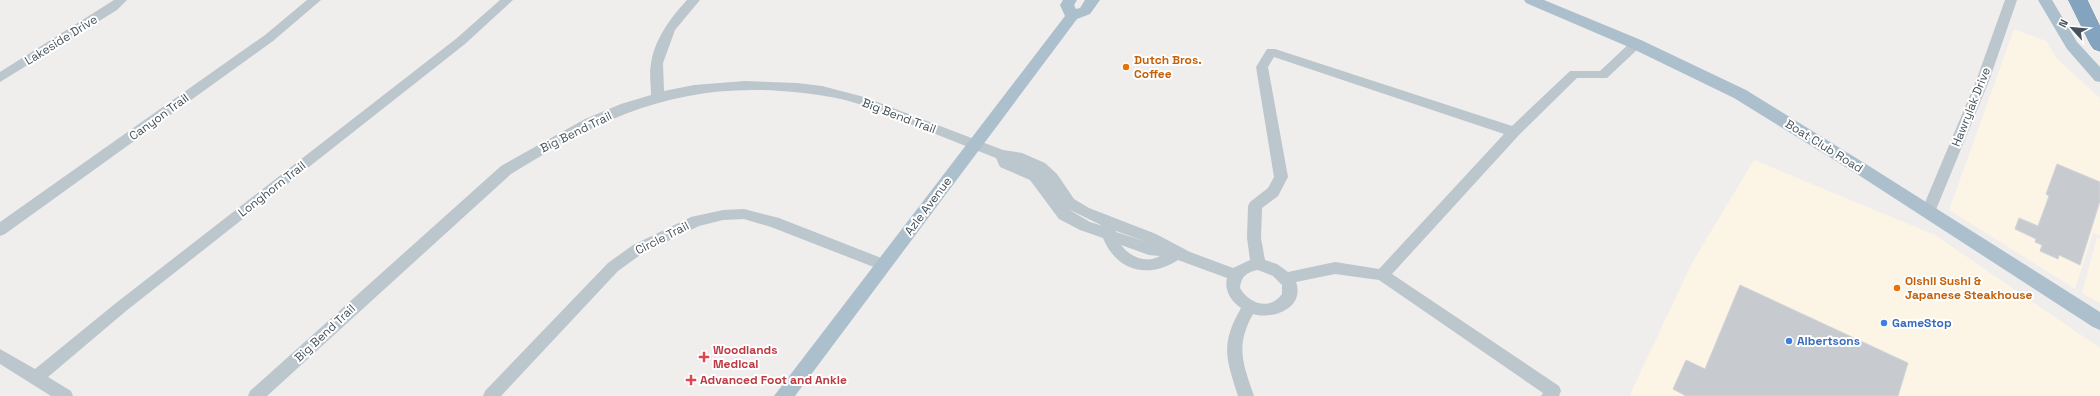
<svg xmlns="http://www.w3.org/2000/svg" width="2100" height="396" font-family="'Space Grotesk',sans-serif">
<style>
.commercial{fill:#fcf4e5}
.building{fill:#c7cbd0;stroke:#d1d4d9}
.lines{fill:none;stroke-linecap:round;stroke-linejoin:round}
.highway-casing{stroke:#6e8eaa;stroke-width:1}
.minor{fill:#bbc6cd;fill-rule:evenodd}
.major{fill:#acbfcd;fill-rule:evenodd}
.highway{fill:#83a3be;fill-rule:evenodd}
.food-dot{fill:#e8710a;stroke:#fff;stroke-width:1.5}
.shop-dot{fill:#3f7fe0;stroke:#fff;stroke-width:1.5}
.health-dot{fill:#e0444e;stroke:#fff;stroke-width:1.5}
.labels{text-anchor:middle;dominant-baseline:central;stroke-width:4;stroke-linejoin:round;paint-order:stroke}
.street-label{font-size:12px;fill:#45525b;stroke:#fff}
.food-label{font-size:12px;font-weight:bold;fill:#c56008;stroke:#fff;text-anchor:start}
.shop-label{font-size:12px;font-weight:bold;fill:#366cbe;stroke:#fff;text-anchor:start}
.health-label{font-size:12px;font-weight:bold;fill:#be3a42;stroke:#fff;text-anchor:start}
</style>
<rect width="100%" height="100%" fill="#f0eded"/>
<g class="commercial">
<path d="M2014,29L2046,41L2057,59L2100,98V236L2093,233L2075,289L1949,210Z"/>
<path d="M1754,160L1935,235L2100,348V396H1631V392L1693,261Z"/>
<path d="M2097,237L2100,239V303L2082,293Z"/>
</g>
<g class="building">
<path d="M2057,164L2100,182V201L2080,265L2059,255L2058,259L2040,251L2042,245L2035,242L2036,239L2015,229L2019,218L2038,226L2049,196L2046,194Z"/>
<path d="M1740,285L1908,363L1898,396H1686L1673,389L1686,360L1705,369Z"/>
</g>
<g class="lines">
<g class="highway-casing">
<path id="highway" d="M2069,0H2087L2100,27V51L2094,49L2091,45Z"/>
</g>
<g class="minor">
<path d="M114,0H127L117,10L0,82V72Z"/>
<path d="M307,0H321L273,41L5,234L0,236V222L265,35Z"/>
<path d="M500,0H513L465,44L126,311L48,377L71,391L73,396H51L0,364V349L35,369L116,303L457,38Z"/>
<path d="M687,0H700L675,30L663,63L664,91L694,85L745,81L797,83L822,86L864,97L1003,150L1022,153L1045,163L1057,174L1074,199L1089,208L1156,234L1190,252L1233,268L1250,260L1247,238L1248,206L1250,202L1268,188L1274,177L1256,67L1267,49H1275L1512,126L1570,71H1600L1632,41H1640L1642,44L1640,47L1607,78H1577L1519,135L1392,274L1559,386L1561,391L1559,396H1541L1543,393L1379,280L1335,274L1296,282C1305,308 1273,320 1253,314C1235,346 1243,364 1254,396H1238C1226,358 1220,345 1241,308C1231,301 1224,290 1227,278L1178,260C1149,279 1117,272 1103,238L1080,230L1059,219L1030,180L1000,167L996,158L862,105C836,96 808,93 781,91C675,83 599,119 511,174L267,396H248L250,391L501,166L585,119L621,104L651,95C651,85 649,73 651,64C654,40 671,17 687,0ZM1274,57L1504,134L1379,269L1335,262L1288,272L1277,264L1265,260L1261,238L1262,208L1278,196L1288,177L1268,67ZM1068,209L1103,226L1090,222ZM1116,231L1147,242L1116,232ZM1121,245L1149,255L1160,256C1146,264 1130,257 1121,245ZM1258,270L1273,276L1282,285V294C1270,311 1249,304 1240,288C1241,276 1247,272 1258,270Z"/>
<path d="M2005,0H2017L1989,81L1935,212L1933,216L1928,217L1923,216L1921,212L1976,81Z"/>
<path d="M744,209L779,218L889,261L891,265L889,269L884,271L771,227L744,219L723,220L699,226L643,253L618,271L501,396H483L485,391L608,263L633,245L691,217L723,210Z"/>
</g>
<g class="major">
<path d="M1063,0H1077L1074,5L1076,9L1080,8L1085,0H1100L1090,14L1077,19L795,396H774L1065,16L1060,5Z"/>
<path d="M1524,0H1544L1641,40L1746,90L1869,166L2100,312V330L2093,327L1857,174L1734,98L1631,48L1526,3Z"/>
<path d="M2038,0H2052L2077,42L2100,67V82L2095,81L2067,49Z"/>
</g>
<use href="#highway" class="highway"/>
</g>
<g class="food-dot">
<circle cx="1126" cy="67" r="4"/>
<circle cx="1897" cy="288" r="4"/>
</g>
<g class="shop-dot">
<circle cx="1884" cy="323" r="4"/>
<circle cx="1789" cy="341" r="4"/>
</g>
<g class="health-dot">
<path d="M702 351h4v4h4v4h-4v4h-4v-4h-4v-4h4z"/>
<path d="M689 374h4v4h4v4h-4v4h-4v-4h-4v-4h4z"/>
</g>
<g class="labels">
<g class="street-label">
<text transform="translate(61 40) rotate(-32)">Lakeside Drive</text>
<text transform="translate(1971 107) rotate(-68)">Hawrylak Drive</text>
<text transform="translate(899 116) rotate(21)">Big Bend Trail</text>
<text transform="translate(159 117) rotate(-36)">Canyon Trail</text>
<text transform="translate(576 132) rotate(-26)">Big Bend Trail</text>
<text transform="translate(1824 146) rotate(32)">Boat Club Road</text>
<text transform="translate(272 189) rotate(-38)">Longhorn Trail</text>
<text transform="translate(928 206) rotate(-53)">Azle Avenue</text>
<text transform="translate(662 238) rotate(-27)">Circle Trail</text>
<text transform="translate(325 333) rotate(-43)">Big Bend Trail</text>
</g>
<g class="food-label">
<text x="1134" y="60">Dutch Bros.<tspan x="1134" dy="14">Coffee</tspan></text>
<text x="1905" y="281">Oishii Sushi &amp;<tspan x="1905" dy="14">Japanese Steakhouse</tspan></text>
</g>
<g class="shop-label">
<text x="1892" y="323">GameStop</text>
<text x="1797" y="341">Albertsons</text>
</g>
<g class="health-label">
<text x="713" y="350">Woodlands<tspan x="713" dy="14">Medical</tspan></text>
<text x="700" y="380">Advanced Foot and Ankle</text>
</g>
</g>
<g transform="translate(2072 28) rotate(297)" stroke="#ffffff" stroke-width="3" paint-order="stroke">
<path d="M0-3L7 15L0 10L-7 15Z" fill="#45525b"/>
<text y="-6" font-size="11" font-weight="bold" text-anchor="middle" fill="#45525b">N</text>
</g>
</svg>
